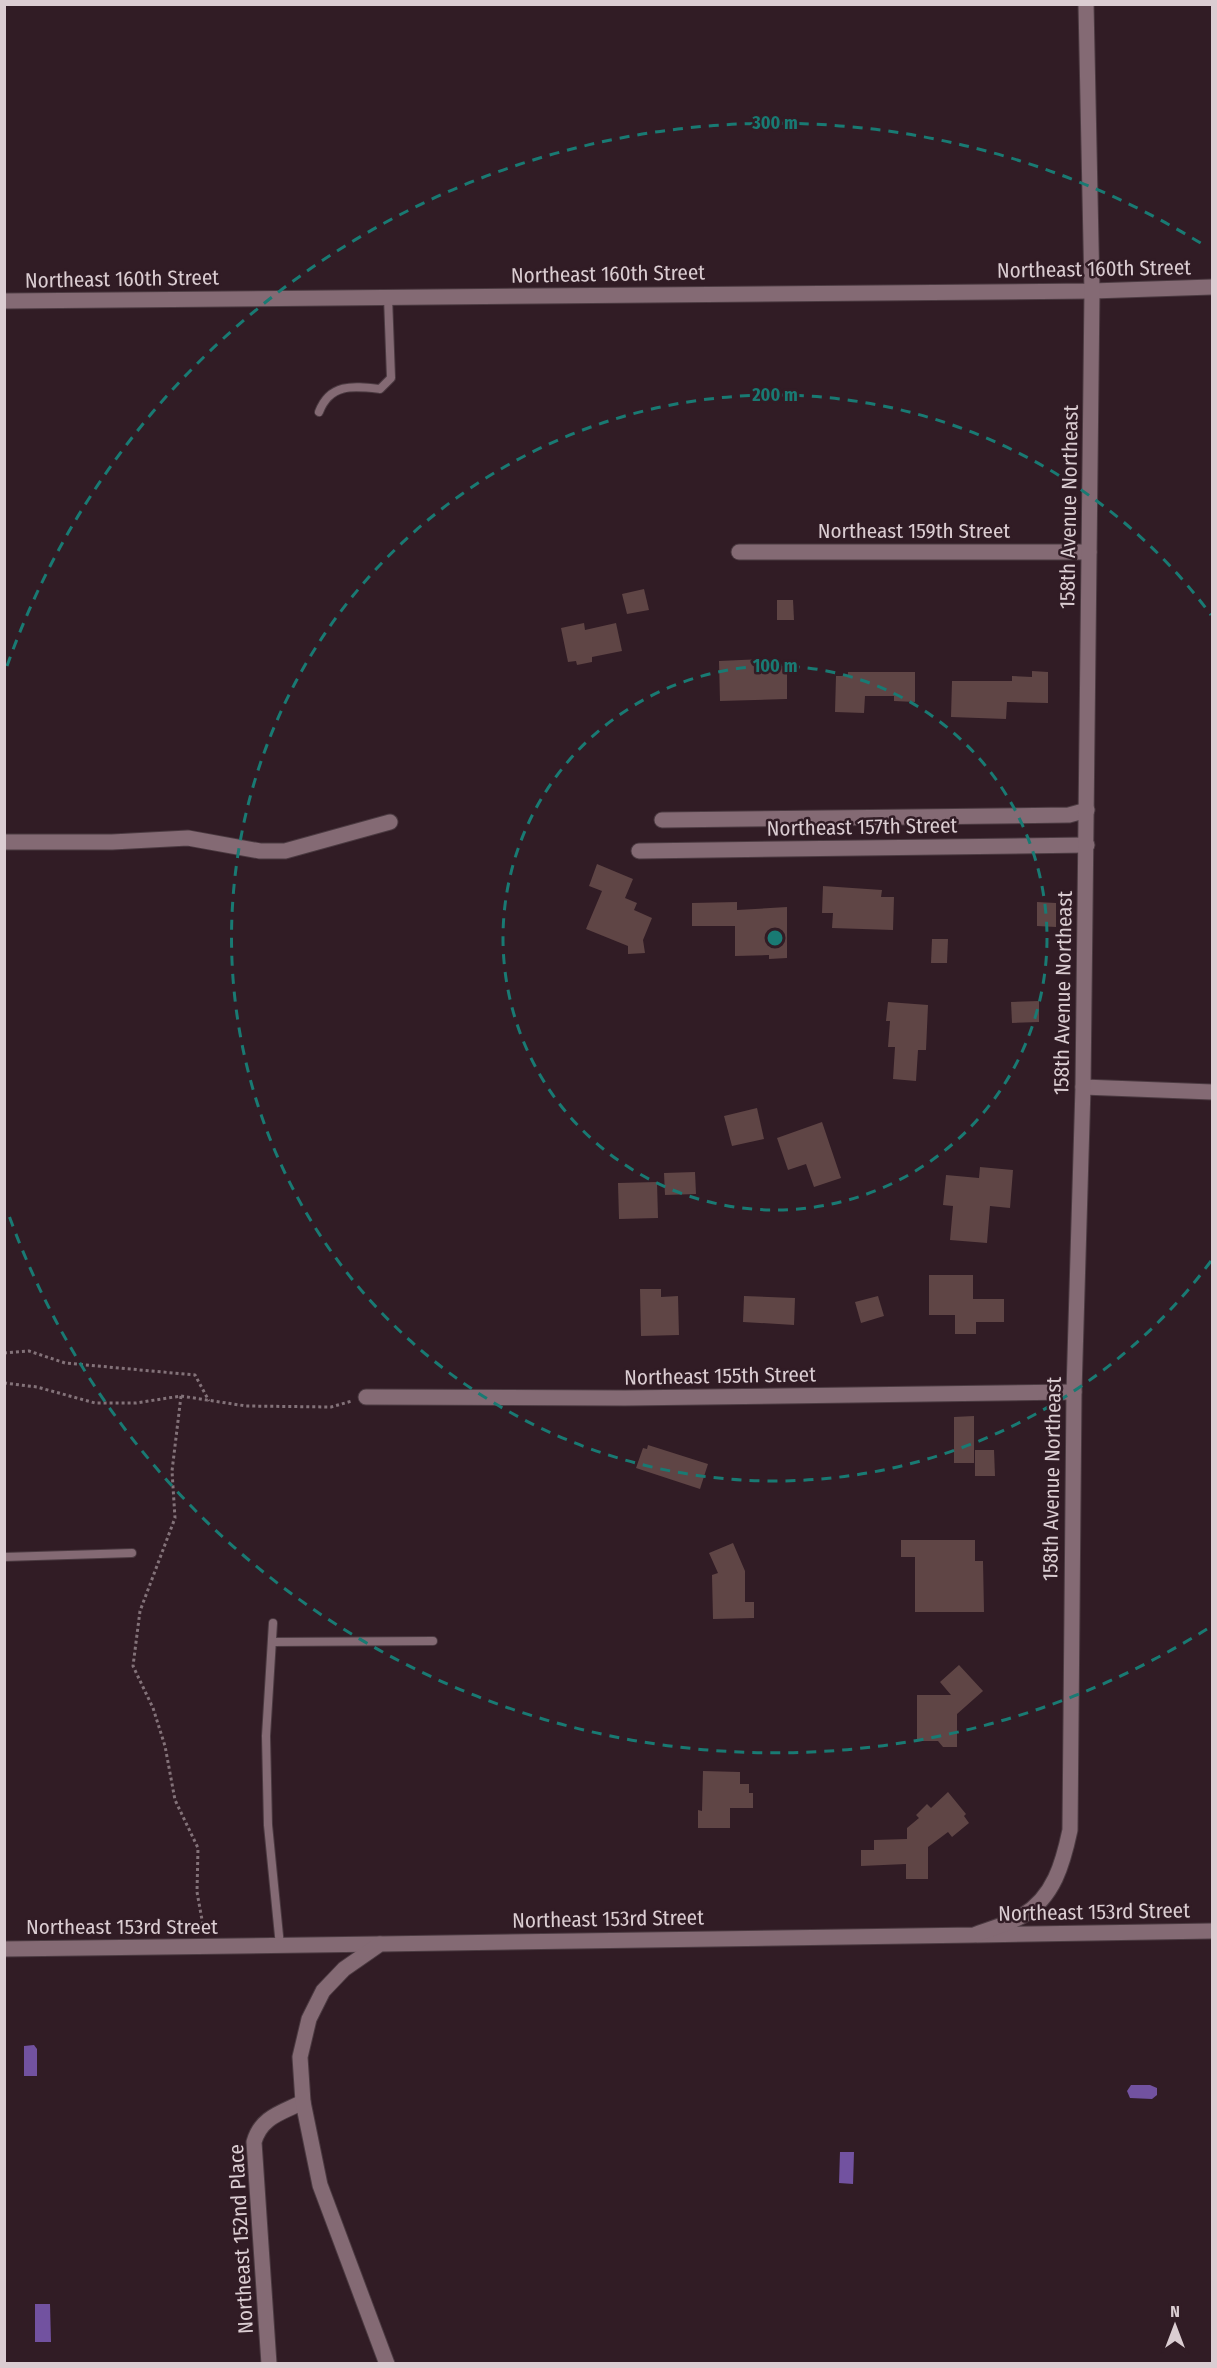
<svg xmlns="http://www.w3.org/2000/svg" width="1217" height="2368" font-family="'Fira Sans Condensed',sans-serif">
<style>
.water{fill:#7252a0}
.building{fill:#5f4545}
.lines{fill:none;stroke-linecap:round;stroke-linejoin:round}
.lane-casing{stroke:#4b3a41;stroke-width:10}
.street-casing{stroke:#4b3a41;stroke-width:17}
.secondary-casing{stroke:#4b3a41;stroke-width:17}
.path{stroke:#837279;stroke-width:3;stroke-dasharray:3 3;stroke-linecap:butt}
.lane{stroke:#846a74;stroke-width:8}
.street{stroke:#846a74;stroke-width:15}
.secondary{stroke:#846a74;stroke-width:15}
.ring{fill:none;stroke:#197a73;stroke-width:3;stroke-dasharray:10 8}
.labels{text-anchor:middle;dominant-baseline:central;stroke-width:5;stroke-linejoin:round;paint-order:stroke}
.street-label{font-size:21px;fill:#dbcdd2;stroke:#311c25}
.centre{fill:#197a73;stroke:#311c25;stroke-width:3}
.ring-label{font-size:18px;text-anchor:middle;font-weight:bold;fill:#197a73;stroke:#311c25;stroke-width:5;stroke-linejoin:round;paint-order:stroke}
</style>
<rect width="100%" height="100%" fill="#311c25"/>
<g class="water">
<path d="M34,2045L37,2049V2076H24V2046Z"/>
<path d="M1131,2085H1150L1157,2088V2095L1152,2099L1130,2098L1127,2091Z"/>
<path d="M840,2152H854L853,2184L839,2183Z"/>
<path d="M35,2304H50L51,2342H35Z"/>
</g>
<g class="building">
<path d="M644,589L649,610L627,614L622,594Z"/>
<path d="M777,600H793L794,620H777Z"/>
<path d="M584,623L585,630L616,623L622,651L592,657V662L577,665L576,661L568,662L561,628Z"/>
<path d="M763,659V666H787V699L720,701L719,661Z"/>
<path d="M1032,671L1048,672V703L1007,702L1006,719L951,717L952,681H1012V676L1032,677Z"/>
<path d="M848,672H915V702L894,701V696H865L864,713L835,712L836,676H848Z"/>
<path d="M597,864L633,879L625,898L637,903L634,910L652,918L643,940L645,953L628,954V946L586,929L602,891L589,886Z"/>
<path d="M823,886L882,890L881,897H894L893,930L832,928L833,913H822Z"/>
<path d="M737,902V910L787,907V958L769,959V955L735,956V926H692V903Z"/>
<path d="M1037,902L1056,903V927L1037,926Z"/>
<path d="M932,939H948L947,963H931Z"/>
<path d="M1039,1001V1022L1012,1023L1011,1002Z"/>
<path d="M888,1002L928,1005L926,1050H918L916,1081L893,1079L895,1047H888L890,1021H886Z"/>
<path d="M757,1108L764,1139L732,1146L724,1116Z"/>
<path d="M822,1122L841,1178L814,1187L806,1164L788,1170L777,1138Z"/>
<path d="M980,1167L1013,1170L1010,1208L990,1206L987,1243L950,1240L953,1206L943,1205L946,1175L979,1178Z"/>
<path d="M695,1172L696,1194L665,1195L664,1173Z"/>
<path d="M657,1182L658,1218L619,1219L618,1183Z"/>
<path d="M929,1275H973V1299H1004V1322H976V1334H955V1315H929Z"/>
<path d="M640,1289H661V1297L678,1296L679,1335L641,1336Z"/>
<path d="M744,1296L795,1298L794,1325L743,1322Z"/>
<path d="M878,1296L884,1316L861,1323L855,1302Z"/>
<path d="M974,1416V1463H954V1417Z"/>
<path d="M648,1445L708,1464L700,1489L636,1468L643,1448L647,1449Z"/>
<path d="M975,1450H994L995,1476H975Z"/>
<path d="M901,1540H975V1561H983L984,1612H915V1557H901Z"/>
<path d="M733,1543L745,1571V1602H754V1618L713,1619L712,1575L718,1573L709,1553Z"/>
<path d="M959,1665L983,1691L957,1714V1747H943L938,1741H917V1695H951L940,1682Z"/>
<path d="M703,1771L740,1772V1784H749V1793H753V1808H730V1828H698V1810L702,1811Z"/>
<path d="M948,1792L966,1814L964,1816L969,1823L952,1837L948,1832L928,1847V1879H906V1864L861,1866V1850H874V1840L907,1839V1828L919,1818L916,1815L927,1804L931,1808Z"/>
</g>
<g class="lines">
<g class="lane-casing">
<g id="lane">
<path d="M319,412C330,383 353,386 380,389L391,378L388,297"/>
<path d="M4,1557L132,1553"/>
<path d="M273,1623L266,1736L268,1825L280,1946"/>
<path d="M272,1642L433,1641"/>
</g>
</g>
<g class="street-casing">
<g id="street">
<path d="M739,552H1089"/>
<path d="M662,820L1069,815L1087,810"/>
<path d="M4,842H112L188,838L260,851H285L390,822"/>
<path d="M639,851L1087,845"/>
<path d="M1083,1087L1212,1092"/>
<path d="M366,1397L625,1398L1074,1392"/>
<path d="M977,1935L1212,1931"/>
<path d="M4,1949L380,1944"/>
<path d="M269,2364L254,2142C261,2117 281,2113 303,2102"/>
</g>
</g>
<g class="secondary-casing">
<g id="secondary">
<path d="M4,301L1092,291L1212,287"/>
<path d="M387,2364L320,2185L303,2102L300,2057L309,2019L323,1991L344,1969L380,1944L974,1935C990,1929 1008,1924 1022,1916C1054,1897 1063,1863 1070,1830L1074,1392L1083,1087L1092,291L1086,4"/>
</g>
</g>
<g class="path">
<path d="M4,1353L29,1351L65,1363L195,1375L209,1401"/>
<path d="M4,1383L37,1387L95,1403H136L181,1396L246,1406L331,1407L352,1401"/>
<path d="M181,1396L172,1471L175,1518L140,1611L133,1666L153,1708L165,1746L175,1800L198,1848L197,1892L204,1931"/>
</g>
<use href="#lane" class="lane"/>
<use href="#street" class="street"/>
<use href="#secondary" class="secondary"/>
</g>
<g class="ring">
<circle cx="775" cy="938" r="272"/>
<path d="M1211 1261A543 543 0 1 1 1211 615"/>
<path d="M1207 1629A815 815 0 0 1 7 1210M7 666A815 815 0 0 1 1207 247"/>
</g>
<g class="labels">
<g class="street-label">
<text transform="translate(1094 269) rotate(-1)">Northeast 160th Street</text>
<text transform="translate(608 274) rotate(-1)">Northeast 160th Street</text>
<text transform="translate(122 279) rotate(-1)">Northeast 160th Street</text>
<text transform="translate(1069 507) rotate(-89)">158th Avenue Northeast</text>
<text x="914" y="531">Northeast 159th Street</text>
<text transform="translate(862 827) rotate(-1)">Northeast 157th Street</text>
<text transform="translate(1063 993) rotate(-89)">158th Avenue Northeast</text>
<text transform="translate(720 1376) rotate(-1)">Northeast 155th Street</text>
<text transform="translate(1052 1479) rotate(-89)">158th Avenue Northeast</text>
<text transform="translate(1094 1912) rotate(-1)">Northeast 153rd Street</text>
<text transform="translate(608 1919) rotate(-1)">Northeast 153rd Street</text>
<text x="122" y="1927">Northeast 153rd Street</text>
<text transform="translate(241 2239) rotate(-93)">Northeast 152nd Place</text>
</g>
</g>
<circle cx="775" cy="938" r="9" class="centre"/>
<g class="ring-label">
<text x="775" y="129">300 m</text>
<text x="775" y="401">200 m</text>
<text x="775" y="672">100 m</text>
</g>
<rect width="1217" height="2368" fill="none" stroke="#dbcdd2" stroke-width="12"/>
<g transform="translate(1175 2326)" stroke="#311c25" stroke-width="4.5" paint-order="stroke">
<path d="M0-4.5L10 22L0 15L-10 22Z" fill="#dbcdd2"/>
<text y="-9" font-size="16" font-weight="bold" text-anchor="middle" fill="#dbcdd2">N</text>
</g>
</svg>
